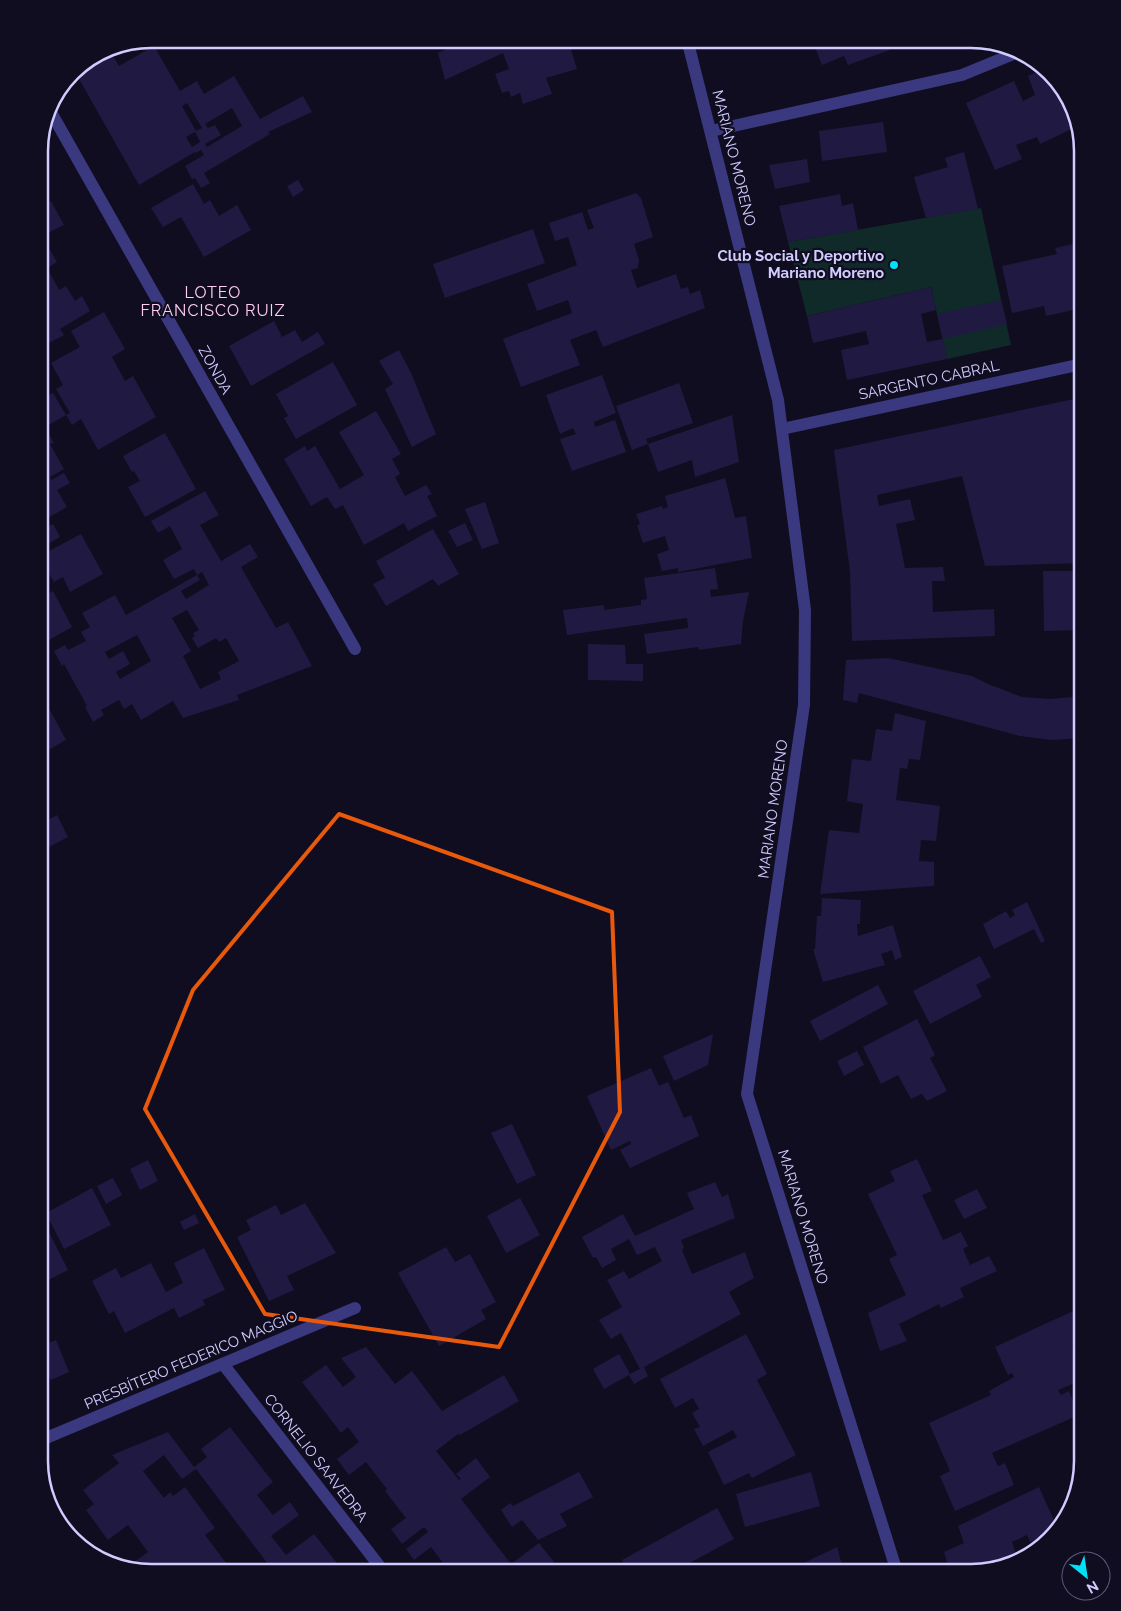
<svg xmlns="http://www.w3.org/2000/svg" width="1121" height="1611" font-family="Raleway,sans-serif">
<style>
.park{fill:#102a29}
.building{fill:#201941;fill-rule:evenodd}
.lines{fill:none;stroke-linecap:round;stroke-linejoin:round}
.minor{stroke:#3a387f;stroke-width:12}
.marked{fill:none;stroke:#e8590c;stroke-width:4;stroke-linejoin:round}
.poi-dot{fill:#00e0f6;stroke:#100d20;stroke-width:2}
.labels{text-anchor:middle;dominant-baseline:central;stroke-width:4.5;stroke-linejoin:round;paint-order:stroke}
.street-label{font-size:15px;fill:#d1ccff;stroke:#100d20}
.poi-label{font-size:15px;font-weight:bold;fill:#d1ccff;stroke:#100d20;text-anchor:end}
.neighbourhood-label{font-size:16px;letter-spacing:1px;fill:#ffceee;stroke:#100d20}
.rim{fill:none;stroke:#d1ccff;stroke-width:2.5}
</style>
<rect width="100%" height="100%" fill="#100d20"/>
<path class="park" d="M981,208L1011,345L947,359L931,287L807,316L788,242Z"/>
<g class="building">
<path d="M468,39H515L511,41L513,47L538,39H568L577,69L546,78L552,94L523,104L520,93L511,97L509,91L502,93L495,74L509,69L503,53L445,80L438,53Z"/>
<path d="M821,39H886L890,50L848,65L844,56L822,65L815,47L823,44Z"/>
<path d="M154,46L180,91L197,81L204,94L234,76L260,119L303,96L312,112L268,132L270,134L204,173L210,183L201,188L195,178L192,179L185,166L204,155L201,150L196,153L195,152L139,185L74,70L108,47L119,66ZM187,103L202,128L196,131L182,106ZM232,108L242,126L207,147L205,144L221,135L215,125L208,128L205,124ZM195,132L200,142L192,147L186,137Z"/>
<path d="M1044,69L1067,95L1076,127L1040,144L1037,137L1016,145L1022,159L995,170L966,103L1014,81L1023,101L1035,95L1028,76Z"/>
<path d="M883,122L887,152L822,161L819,131Z"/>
<path d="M964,152L978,209L926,218L914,177L948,167L945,158Z"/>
<path d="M807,159L810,182L775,189L769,165Z"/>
<path d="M298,180L304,190L293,197L287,186Z"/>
<path d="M193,184L204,204L210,200L219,216L237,205L251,230L204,257L181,217L163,227L151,208Z"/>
<path d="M636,193L641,198L653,237L634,244L639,260L638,268L631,270L637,288L676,274L681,289L688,287L690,294L700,290L705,308L603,347L596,330L570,340L580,365L521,387L503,339L572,313L568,300L537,311L527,284L577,265L568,237L555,241L549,223L582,212L588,230L594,228L587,210Z"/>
<path d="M840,194L842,206L853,203L858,230L788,242L779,206Z"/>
<path d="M51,201L64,225L40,237L39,208Z"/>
<path d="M533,229L545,263L445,298L433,264Z"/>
<path d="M1082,242V308L1046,316L1044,306L1012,313L1002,266L1057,254L1055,248Z"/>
<path d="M46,243L57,262L47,268L59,290L66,286L75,301L82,296L90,311L60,329L64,335L39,348V247Z"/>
<path d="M931,287L936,310L921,314L927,342L943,339L947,359L847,380L841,350L869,344L866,331L813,343L807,316Z"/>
<path d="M1001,300L1007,324L943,339L937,314Z"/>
<path d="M104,312L125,349L112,357L125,381L133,376L156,417L98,450L81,419L72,425L66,415L45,427L54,443L50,444L64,469L50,477L51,480L64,473L70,483L57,490L67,507L39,523V471L45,467L39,457V401L53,393L66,415L70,413L56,389L63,385L51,363L80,347L71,331Z"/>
<path d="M274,321L282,337L295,330L302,342L318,332L325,344L251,386L229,346Z"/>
<path d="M399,350L411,373L436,434L412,447L385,389L393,384L379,361Z"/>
<path d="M333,362L357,405L296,439L284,418L288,416L276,394Z"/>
<path d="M602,375L616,413L594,422L595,427L615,420L626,452L572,471L560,439L576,434L573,428L560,434L546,395Z"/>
<path d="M679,383L693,423L646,439L648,444L632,450L616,406Z"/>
<path d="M1074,399L1079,419L1082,418V563L985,566L962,476L877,495L879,506L910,499L915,520L896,524L905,568L943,567L945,581H932L933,612L994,609L995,636L852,641L850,572L834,450Z"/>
<path d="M376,411L401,454L392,459L400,474L395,477L405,496L426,485L432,494L427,496L437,516L408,531L404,523L364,545L343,505L335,509L327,497L311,506L284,459L305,446L307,451L315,446L340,489L364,475L339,432Z"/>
<path d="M732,415L739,462L695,477L692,460L658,472L648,444Z"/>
<path d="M165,433L196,489L145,517L128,487L140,481L134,471L132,472L123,456Z"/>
<path d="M725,478L735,518L746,516L752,558L678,572V568L662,571L657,554L669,550L665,536L643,543L637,525L640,524L636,514L662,506L663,509L668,507L665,496Z"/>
<path d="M205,491L219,515L200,525L221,561L250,544L258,557L241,567L276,628L288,622L312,666L237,695L239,700L183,718L173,701L141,720L132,704L124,709L119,700L101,710L104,715L93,722L85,707L87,706L64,664L62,666L54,651L65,645L68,650L86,641L81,632L90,627L82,613L115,595L126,615L197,575L200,580L181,591L186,599L209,585L202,572L197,575L194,569L174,579L163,560L182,549L170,526L158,533L151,521ZM187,610L199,630L193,633L195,636L192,638L198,648L216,638L219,642L226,638L239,661L218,672L221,679L200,689L183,656L191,651L172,618ZM137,635L151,661L120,679L116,672L130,664L123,651L109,659L105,652Z"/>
<path d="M485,502L499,543L482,549L465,509Z"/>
<path d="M465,523L473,540L457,547L448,531Z"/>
<path d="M53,524L60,537L46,545L49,551L81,534L103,574L70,592L63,577L54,582L49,574L39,579V531Z"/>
<path d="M433,529L459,574L438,586L433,579L386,606L373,584L385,578L376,561Z"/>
<path d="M715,568L718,589L710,590L711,597L749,592L743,621L741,644L699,650L698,647L647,654L644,634L688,628L687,618L567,635L563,610L604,605V610L641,605V600L647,599L644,578Z"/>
<path d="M1043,571H1082V630L1044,631Z"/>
<path d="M53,591L72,627L49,640L39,622V599Z"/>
<path d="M588,644L625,645L626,664H643V681L588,680Z"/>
<path d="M888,658L972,676L988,684L1022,697L1050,699L1082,696V738L1052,740L1020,736L859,693L857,703L843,700L846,660Z"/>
<path d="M39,690L66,740L43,753L39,746Z"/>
<path d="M895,713L926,721L920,760L909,759L907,769L900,768L896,800L940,806L936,841L921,840L919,861L934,862V886L820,894L829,830L859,833L863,804L847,801L852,759L871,761L876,729L892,731Z"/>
<path d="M57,815L68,837L39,852V825Z"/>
<path d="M822,898L861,900L860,924H857L858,936L893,925L902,957L895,960L892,950L890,951L881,954L885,965L823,982L813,949H815L817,916H821Z"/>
<path d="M1027,902L1045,941L1041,943L1034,929L994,949L983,924L1006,911L1010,918L1015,915L1012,910Z"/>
<path d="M980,956L991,977L976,985L982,997L930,1024L913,991Z"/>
<path d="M878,985L888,1004L820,1041L810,1021Z"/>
<path d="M917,1019L935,1055L930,1058L947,1091L927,1101L922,1094L911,1099L898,1075L881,1084L863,1047Z"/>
<path d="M713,1034L708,1065L674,1081L663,1056Z"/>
<path d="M857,1051L864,1065L844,1076L837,1061Z"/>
<path d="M651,1068L659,1086L668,1082L684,1118L691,1115L699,1136L630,1168L620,1150L631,1144L630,1141L611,1150L587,1096Z"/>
<path d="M512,1124L536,1175L517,1184L491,1133Z"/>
<path d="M917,1159L932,1191L922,1195L943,1240L961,1232L968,1246L963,1249L970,1265L989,1256L997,1271L960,1288L964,1297L941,1308L939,1304L899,1324L907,1341L880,1351L868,1313L906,1295L889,1259L897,1255L868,1194L895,1181L890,1171Z"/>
<path d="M148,1160L158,1181L140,1190L130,1169Z"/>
<path d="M113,1178L122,1195L106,1204L97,1186Z"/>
<path d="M715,1182L722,1197L728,1194L735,1218L681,1240L684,1248L682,1250L692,1274L745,1252L754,1278L729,1292L741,1314L644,1367L648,1376L634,1384L629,1375L604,1389L593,1369L619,1354L630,1374L640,1369L621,1333L611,1339L599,1320L622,1307L607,1280L624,1271L629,1279L662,1261L655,1247L637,1255L629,1239L611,1249L616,1260L602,1268L596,1257L593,1258L582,1237L623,1214L635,1236L694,1209L687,1193Z"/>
<path d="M92,1188L111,1225L64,1249L46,1213Z"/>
<path d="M977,1189L987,1208L964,1219L954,1200Z"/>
<path d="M520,1198L540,1235L506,1253L487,1216Z"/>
<path d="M305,1203L336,1253L287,1276L294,1290L269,1301L237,1237L251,1230L246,1220L276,1205L281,1215Z"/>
<path d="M195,1214L199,1223L184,1230L180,1222Z"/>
<path d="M46,1226L68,1270L39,1285V1230Z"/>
<path d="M446,1247L455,1262L470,1254L496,1302L481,1310L486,1319L439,1346L398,1273Z"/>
<path d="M204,1248L225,1290L203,1300L205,1305L179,1318L174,1308L125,1333L114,1311L109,1314L92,1281L116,1268L121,1278L151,1263L166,1292L183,1283L174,1263Z"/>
<path d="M39,1288L46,1303L39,1307Z"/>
<path d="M1082,1307V1341L1072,1345L1082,1366V1380L1058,1390L1061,1395L1069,1391L1079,1415L992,1453L998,1466L1005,1463L1014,1485L955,1511L940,1476L950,1471L929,1423L991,1395L989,1391L1014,1377L1012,1373L1008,1375L995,1347Z"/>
<path d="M746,1334L767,1374L757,1380L796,1455L752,1478L749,1473L724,1485L708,1452L737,1437L733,1430L703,1446L694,1429L700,1427L692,1413L699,1409L693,1398L675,1408L660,1379Z"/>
<path d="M56,1340L69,1372L51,1380L39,1352V1347Z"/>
<path d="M366,1347L395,1384L412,1371L442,1411L504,1375L519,1401L460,1435L458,1434L436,1451L459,1480L461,1479L456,1474L476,1458L490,1477L461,1499L511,1564L539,1543L554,1562L550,1566L542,1572H450L431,1547L414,1560L406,1549L428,1532L424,1527L402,1544L391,1529L406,1518L385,1491L387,1489L366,1462L349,1475L337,1459L359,1442L348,1427L341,1433L302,1382L326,1365L343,1387L356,1377L341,1358Z"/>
<path d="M230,1427L273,1482L257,1495L273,1515L290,1502L299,1515L271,1536L286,1555L314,1534L344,1572H274L196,1469L182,1479L164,1455L143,1471L164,1498L170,1492L173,1496L185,1487L215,1528L205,1535L233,1572H173L167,1564L156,1572H143L130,1568L129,1566L148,1552L128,1525L108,1540L86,1510L94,1504L83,1490L119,1463L112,1455L168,1432L194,1467L207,1457L201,1449Z"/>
<path d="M579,1472L593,1497L560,1514L567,1526L538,1540L522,1520L512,1527L501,1510L510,1503L513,1506Z"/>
<path d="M811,1472L820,1506L745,1527L736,1494Z"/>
<path d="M1039,1487L1057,1527L1053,1531L1030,1542L1027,1535L1012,1542L1017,1558L1005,1563L971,1572H950L944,1552L964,1543L958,1526Z"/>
<path d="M717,1508L734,1539L673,1572H628L622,1560Z"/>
<path d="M837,1547L844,1572H785Z"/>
</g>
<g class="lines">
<g class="minor">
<path d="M687,39L778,400L805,610L804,705L747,1094L897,1572"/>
<path d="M48,107L355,649"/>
<path d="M711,131L962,75L1018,52"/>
<path d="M782,429L1082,364"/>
<path d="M223,1364L384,1572"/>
<path d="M39,1441L355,1308"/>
</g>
</g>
<path class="marked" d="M339,814L612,912L620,1112L499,1347L265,1314L145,1109L193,990Z"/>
<circle class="poi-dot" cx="894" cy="265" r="5"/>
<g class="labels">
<g class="street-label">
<text transform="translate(734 158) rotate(76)">MARIANO MORENO</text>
<text transform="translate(215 370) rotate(61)">ZONDA</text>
<text transform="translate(929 380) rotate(-12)">SARGENTO CABRAL</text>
<text transform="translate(773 809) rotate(-82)">MARIANO MORENO</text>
<text transform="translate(803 1217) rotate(73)">MARIANO MORENO</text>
<text transform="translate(191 1360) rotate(-23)">PRESBÍTERO FEDERICO MAGGIO</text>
<text transform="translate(316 1458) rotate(52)">CORNELIO SAAVEDRA</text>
</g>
<g class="poi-label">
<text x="884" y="256">Club Social y Deportivo<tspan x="884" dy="17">Mariano Moreno</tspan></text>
</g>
<g class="neighbourhood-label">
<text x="213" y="292">LOTEO<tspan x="213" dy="18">FRANCISCO RUIZ</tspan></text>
</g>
</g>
<path d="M0 0H1121V1611H0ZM151 48H971A103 103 0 0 1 1074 151V1461A103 103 0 0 1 971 1564H151A103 103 0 0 1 48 1461V151A103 103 0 0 1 151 48Z" fill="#100d20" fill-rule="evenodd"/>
<path class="rim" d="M151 48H971A103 103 0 0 1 1074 151V1461A103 103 0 0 1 971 1564H151A103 103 0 0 1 48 1461V151A103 103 0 0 1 151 48Z"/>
<g transform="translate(1086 1576) rotate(150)"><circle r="24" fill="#100d20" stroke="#5d5979"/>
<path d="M0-4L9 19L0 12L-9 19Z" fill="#00e0f6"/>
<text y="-8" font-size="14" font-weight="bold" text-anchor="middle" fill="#d1ccff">N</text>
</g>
</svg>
